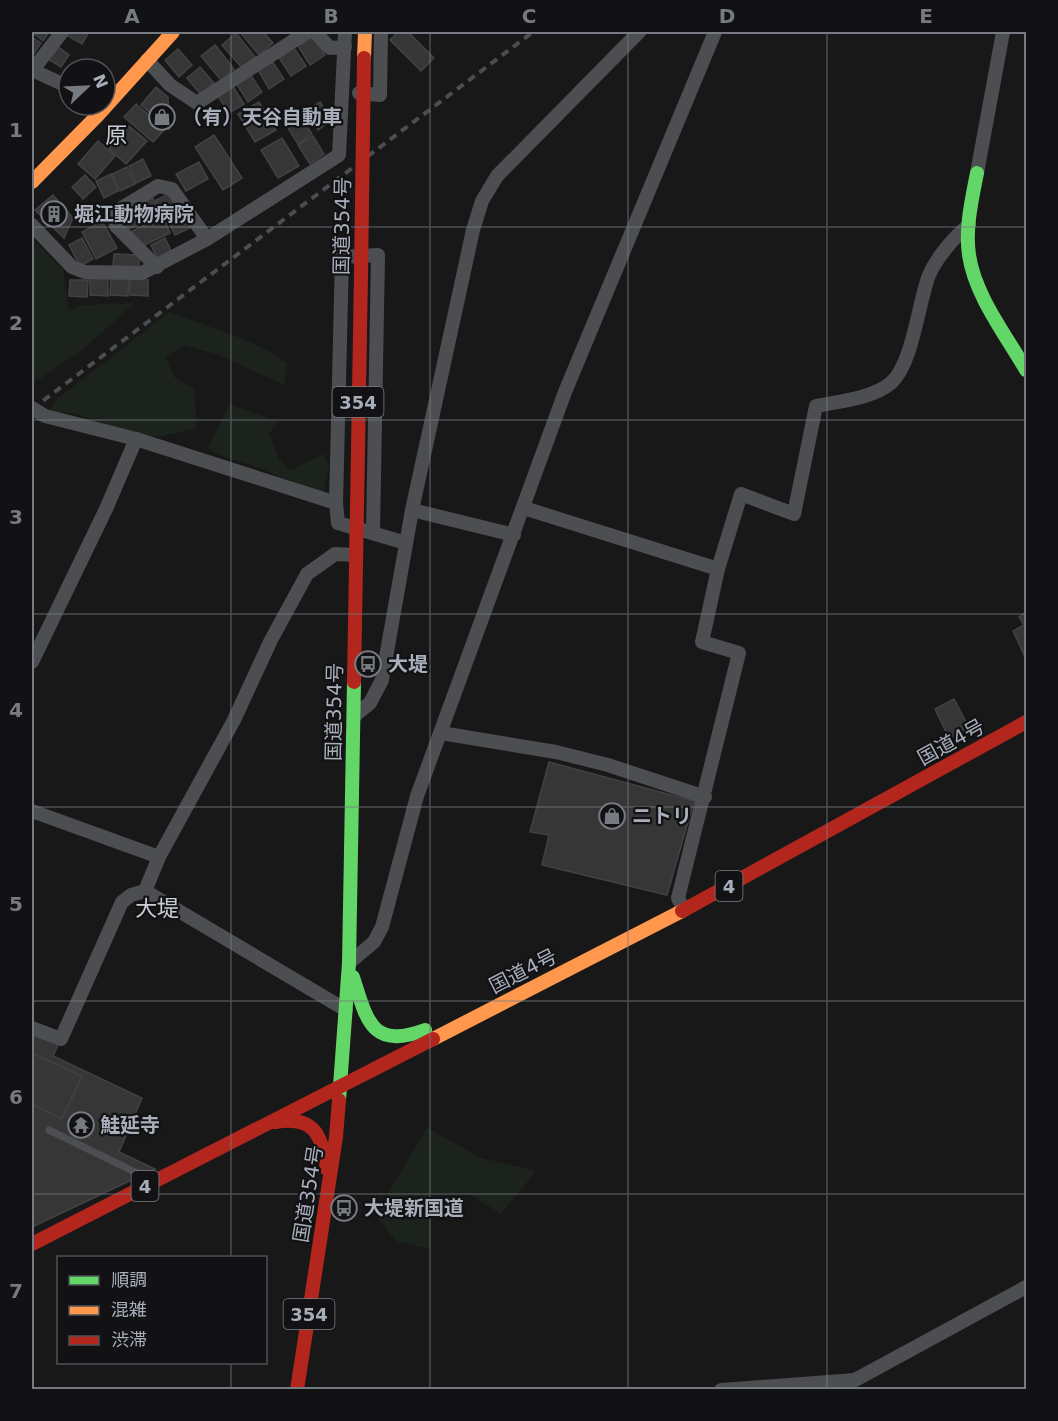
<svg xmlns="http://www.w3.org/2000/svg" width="1058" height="1421" font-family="'DejaVu Sans','Noto Sans JP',sans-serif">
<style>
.green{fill:#1b231c}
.building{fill:#363637;stroke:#414244;stroke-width:1.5}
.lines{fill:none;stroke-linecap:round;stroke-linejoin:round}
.lane{stroke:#4c4e51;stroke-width:7}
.street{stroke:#4c4e51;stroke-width:14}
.fast{stroke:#63d668;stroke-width:14}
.slow{stroke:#ff974d;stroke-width:14}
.jam{stroke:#b3261e;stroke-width:14}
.rail{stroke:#4c4d50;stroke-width:4;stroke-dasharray:8 6;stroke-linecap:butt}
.jam-bridge{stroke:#b3261e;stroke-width:14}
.grid{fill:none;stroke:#767a81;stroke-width:1.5;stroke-opacity:0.55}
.labels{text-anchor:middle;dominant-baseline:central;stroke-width:4.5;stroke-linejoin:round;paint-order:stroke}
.shield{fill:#121214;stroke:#7b7f88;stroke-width:1.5}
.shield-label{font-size:18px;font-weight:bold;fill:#a8aeba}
.poi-label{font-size:20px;font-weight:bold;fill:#a8aeba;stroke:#121214;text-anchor:start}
.street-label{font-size:20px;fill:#a8aeba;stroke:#121214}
.quarter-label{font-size:22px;fill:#c9cdd6;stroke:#121214}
.neatline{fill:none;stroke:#767a81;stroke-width:2}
.grid-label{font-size:20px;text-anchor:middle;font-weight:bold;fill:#767a81}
</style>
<rect width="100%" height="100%" fill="#181818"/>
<g class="green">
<path d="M32,238L63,270L69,310L81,305L135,303L82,350L32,384Z"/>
<path d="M169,312L236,336L265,349L287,363L284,385L219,355L184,345L166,358L174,377L194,388L197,428L158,437L112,428L74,413L50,412L55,401Z"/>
<path d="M229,404L279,422L269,433L279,459L290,470L324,454L329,468L323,494C300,486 279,475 256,467C239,460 223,459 208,448Z"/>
<path d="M427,1128L482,1158L536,1171L501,1214L471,1195L431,1193L430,1249L396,1241L375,1215Z"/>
</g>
<g class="building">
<path d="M32,32H49L43,41Z"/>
<path d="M67,32H89L82,44L65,34Z"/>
<path d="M240,32H263L273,43L259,55Z"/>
<path d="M398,32H408L434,58L421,71L390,40Z"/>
<path d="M236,33L255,57L242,68L222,45Z"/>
<path d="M32,37L41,43L32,57Z"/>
<path d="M313,37L325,55L310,65L298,46Z"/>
<path d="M215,45L234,69L221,80L201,56Z"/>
<path d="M57,46L69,55L61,67L48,59Z"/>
<path d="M294,48L306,66L291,76L279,58Z"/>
<path d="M178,49L192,65L179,77L165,60Z"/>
<path d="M272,61L284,79L269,89L258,70Z"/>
<path d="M200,67L214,83L201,95L187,78Z"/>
<path d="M250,74L262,92L248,102L236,83Z"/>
<path d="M232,85L244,104L229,113L217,95Z"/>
<path d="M156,87L168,97L169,129L141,105Z"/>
<path d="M259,102L276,130L255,142L238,114Z"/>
<path d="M320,102L332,120L318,130L306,111Z"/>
<path d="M136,104L165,129L153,142L124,117Z"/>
<path d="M300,116L312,134L298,144L286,125Z"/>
<path d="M129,126L147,141L126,164L109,149Z"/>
<path d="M214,135L242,178L223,190L195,147Z"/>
<path d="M313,136L324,154L310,164L298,145Z"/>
<path d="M282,138L299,166L278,178L261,150Z"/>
<path d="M98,141L115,156L95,179L78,164Z"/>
<path d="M143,159L151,176L136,183L129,166Z"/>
<path d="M199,162L208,179L186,191L176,174Z"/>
<path d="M127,167L135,184L120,191L112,174Z"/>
<path d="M111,174L118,191L104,198L96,181Z"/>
<path d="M85,175L96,187L83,199L72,187Z"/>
<path d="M171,193L179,210L164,217L156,200Z"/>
<path d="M53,195L73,218L64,238L35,210Z"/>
<path d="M153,198L161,214L146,221L138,205Z"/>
<path d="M137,206L144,222L129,229L122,213Z"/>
<path d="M182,212L190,228L175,235L167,219Z"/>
<path d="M163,216L170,233L140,247L132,231Z"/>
<path d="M102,221L117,248L96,259L82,232Z"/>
<path d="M82,238L93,259L80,266L69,245Z"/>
<path d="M165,238L173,255L159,262L151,245Z"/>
<path d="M114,254L139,255V268L113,266Z"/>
<path d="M90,279H108V296L90,295Z"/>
<path d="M111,279H129L128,296L110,295Z"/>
<path d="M130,279L148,280V296L130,295Z"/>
<path d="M70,280H88L87,297L69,296Z"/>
<path d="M1026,612V659L1013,631L1024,625L1019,617Z"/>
<path d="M954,699L969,728L949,738L935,709Z"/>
<path d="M549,762L694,801L667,895L542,865L549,835L530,832Z"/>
<path d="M32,1032L59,1043L53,1056L142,1098L119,1152L155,1169L32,1227Z"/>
<path d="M32,1053L82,1076L62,1119L32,1104Z"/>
</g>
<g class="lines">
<path class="lane" d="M49,1130L149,1179"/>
<g class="street">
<path d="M315,32L330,48L345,47"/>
<path d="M147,60L170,85L197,103L307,32"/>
<path d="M32,70L69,87"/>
<path d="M32,71L62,32"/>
<path d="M359,93L380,95L381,32"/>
<path d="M977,173L1003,32"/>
<path d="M32,225L72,267L85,272L142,273L207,239L172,189L158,186L115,212L116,226L157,267"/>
<path d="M207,239L339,155L345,32"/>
<path d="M32,408L45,416L136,439L336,503L338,523L406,543"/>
<path d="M336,503L342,257L378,255L373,533"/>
<path d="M524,508L718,569"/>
<path d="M412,510L514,535"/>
<path d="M32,662L106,509L136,439"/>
<path d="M354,716L370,703L382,680L412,510L473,230L482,201L497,176L639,32"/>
<path d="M441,733L556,752L608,765L705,797"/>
<path d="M32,811L159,857"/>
<path d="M145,891L159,857L234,720L271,640L307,574L335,554L356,555"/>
<path d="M684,910L678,898L739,653L702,642L718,569L741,494L794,514L816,406C840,401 871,399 891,383C913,363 918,304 929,275C937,257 954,237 969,225"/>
<path d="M349,963L374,942L382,927L417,796L565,392L715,32"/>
<path d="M32,1028L61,1039L122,902L131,895L145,891L346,1010"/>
<path d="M721,1390L855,1380L1026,1287"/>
</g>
<g class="fast">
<path d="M977,173C972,199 965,228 969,255C975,296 1006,335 1026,370"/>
<path d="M353,977C367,1021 372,1050 425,1030"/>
<path d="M339,1100L349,963L354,682"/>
</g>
<g class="slow">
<path d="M364,58L365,32"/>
<path d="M32,182L98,115L173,32"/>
<path d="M433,1039L682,911"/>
</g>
<g class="jam">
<path d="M354,682L361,275"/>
<path d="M682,911L1026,722"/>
<path d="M275,1122C314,1115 322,1135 327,1169"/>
<path d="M32,1244L433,1039"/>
<path d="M297,1390L336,1137L339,1100"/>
</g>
<path class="rail" d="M32,409L533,32"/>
<path class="jam-bridge" d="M361,275L364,58"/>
</g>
<path class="grid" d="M231,32V1258M430,32V1390M628,32V1390M827,32V1390M32,227H1026M32,420H1026M32,614H1026M32,807H1026M32,1001H1026M32,1194H1026M231,1362V1390"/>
<defs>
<g id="shop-ring" transform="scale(1.35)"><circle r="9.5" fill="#121214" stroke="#767a81" stroke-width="1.5"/><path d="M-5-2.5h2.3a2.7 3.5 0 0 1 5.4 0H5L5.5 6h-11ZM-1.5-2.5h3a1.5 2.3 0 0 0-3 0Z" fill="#767a81"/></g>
<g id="building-ring" transform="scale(1.35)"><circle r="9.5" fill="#121214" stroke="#767a81" stroke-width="1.5"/><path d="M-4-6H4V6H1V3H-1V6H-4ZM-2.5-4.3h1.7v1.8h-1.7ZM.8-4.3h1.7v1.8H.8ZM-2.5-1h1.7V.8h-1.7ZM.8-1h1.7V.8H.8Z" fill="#767a81"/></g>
<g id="bus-ring" transform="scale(1.35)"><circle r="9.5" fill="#121214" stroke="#767a81" stroke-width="1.5"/><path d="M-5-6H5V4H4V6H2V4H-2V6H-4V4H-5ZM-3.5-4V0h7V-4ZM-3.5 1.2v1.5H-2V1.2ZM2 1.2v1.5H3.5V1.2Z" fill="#767a81"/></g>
<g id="temple-ring" transform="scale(1.35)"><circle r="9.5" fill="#121214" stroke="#767a81" stroke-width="1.5"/><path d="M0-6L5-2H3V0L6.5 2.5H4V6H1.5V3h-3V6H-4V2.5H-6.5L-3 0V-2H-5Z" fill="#767a81"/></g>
</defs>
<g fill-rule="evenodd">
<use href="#shop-ring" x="162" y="117"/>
<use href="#building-ring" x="54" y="214"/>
<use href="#bus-ring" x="368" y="664"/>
<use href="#shop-ring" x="612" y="816"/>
<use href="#temple-ring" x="81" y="1125"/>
<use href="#bus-ring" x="344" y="1208"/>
</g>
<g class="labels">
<g class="shield">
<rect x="332.5" y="387" width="51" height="30" rx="4.5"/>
<rect x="715.5" y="871" width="27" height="30" rx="4.5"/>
<rect x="131.5" y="1171" width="27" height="30" rx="4.5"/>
<rect x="283.5" y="1299" width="51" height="30" rx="4.5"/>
</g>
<g class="shield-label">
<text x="358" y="402">354</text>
<text x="729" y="886">4</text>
<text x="145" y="1186">4</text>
<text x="309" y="1314">354</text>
</g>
<g class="poi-label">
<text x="182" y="117">（有）天谷自動車</text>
<text x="74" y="214">堀江動物病院</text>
<text x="388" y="664">大堤</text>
<text x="632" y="816">ニトリ</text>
<text x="100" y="1125">鮭延寺</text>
<text x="364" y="1208">大堤新国道</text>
</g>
<g class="street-label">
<text transform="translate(342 226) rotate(-89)">国道354号</text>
<text transform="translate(334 712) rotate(-89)">国道354号</text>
<text transform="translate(951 742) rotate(-29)">国道4号</text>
<text transform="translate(523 971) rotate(-27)">国道4号</text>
<text transform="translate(308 1194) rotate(-81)">国道354号</text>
</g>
<g class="quarter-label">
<text x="116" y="135">原</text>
<text x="157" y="908">大堤</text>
</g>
</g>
<rect width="1058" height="1421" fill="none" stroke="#121214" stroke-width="66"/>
<rect x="57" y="1256" width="210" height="108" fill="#121214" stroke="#4e5056" stroke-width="1.5"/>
<rect x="69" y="1276" width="30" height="9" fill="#63d668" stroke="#4e5056" stroke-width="1.5"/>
<text x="111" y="1286" font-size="18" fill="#a8aeba">順調</text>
<rect x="69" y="1306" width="30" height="9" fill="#ff974d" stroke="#4e5056" stroke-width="1.5"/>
<text x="111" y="1316" font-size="18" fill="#a8aeba">混雑</text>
<rect x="69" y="1336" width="30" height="9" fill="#b3261e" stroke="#4e5056" stroke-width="1.5"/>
<text x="111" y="1346" font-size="18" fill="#a8aeba">渋滞</text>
<g transform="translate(87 87) rotate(67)"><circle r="28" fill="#121214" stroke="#4e5056" stroke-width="1.5"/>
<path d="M0-4.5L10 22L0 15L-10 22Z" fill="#767a81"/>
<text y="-9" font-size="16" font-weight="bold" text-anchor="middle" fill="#a8aeba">N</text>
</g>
<rect x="33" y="33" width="992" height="1355" class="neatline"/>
<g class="grid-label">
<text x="132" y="23">A</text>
<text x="331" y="23">B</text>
<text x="529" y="23">C</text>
<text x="727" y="23">D</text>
<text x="926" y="23">E</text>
<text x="16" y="137">1</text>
<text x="16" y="330">2</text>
<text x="16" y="524">3</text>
<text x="16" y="717">4</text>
<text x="16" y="911">5</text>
<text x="16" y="1104">6</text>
<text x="16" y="1298">7</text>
</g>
</svg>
